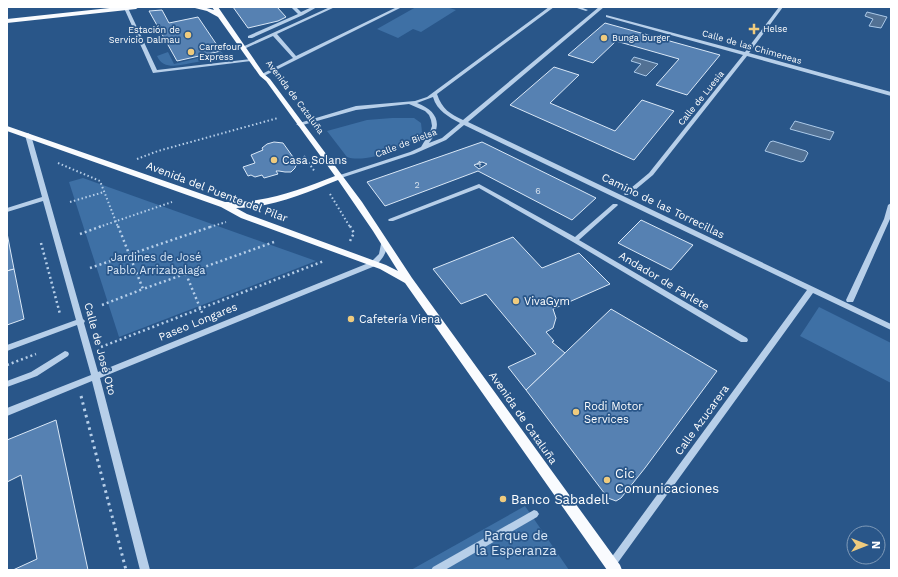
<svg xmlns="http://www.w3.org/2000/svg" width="898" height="577" font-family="'Work Sans',sans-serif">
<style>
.green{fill:#3e70a5}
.water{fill:#527194;stroke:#accae9}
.building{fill:#5681b2;stroke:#dae8f7;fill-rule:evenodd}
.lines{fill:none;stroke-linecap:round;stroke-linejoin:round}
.path-far2{stroke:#b7cfe9;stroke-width:2;stroke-dasharray:1.5 2.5;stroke-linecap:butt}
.path-far1{stroke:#b7cfe9;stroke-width:2.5;stroke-dasharray:2 3;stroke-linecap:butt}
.path{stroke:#b7cfe9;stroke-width:3;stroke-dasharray:2.5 4;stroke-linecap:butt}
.minor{fill:#b7cfe9;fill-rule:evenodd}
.major{fill:#f9fbfe;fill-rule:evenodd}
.poi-dot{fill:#efcb7e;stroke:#295689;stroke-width:1.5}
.labels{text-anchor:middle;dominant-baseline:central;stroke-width:3.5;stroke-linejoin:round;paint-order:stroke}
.far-poi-label{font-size:9px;fill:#fff;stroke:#295689;text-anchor:start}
.far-street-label{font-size:9px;fill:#fff;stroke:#295689}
.number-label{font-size:9px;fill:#d5e0ec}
.poi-label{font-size:11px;fill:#fff;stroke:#295689;text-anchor:start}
.street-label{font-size:11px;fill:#fff;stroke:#295689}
.park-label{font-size:11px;fill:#dae8f7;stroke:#295689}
.near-poi-label{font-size:13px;fill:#fff;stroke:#295689;text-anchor:start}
.near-park-label{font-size:13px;fill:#dae8f7;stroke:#295689}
</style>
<rect width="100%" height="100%" fill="#295689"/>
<g class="green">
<path d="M416,7H446L456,10L421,32L413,29L398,38L377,29Z"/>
<path d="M168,52L174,64L222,52L224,56C215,60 206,60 197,62C183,64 164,72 157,56Z"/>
<path d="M392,118H414L421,123L422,132C411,147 365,164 347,157L327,131L367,120Z"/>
<path d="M83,178L316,261L119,337L69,182Z"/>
<path d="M819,307L891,343V383L800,336Z"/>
<path d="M525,506L569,570H411Z"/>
</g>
<g class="water">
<path d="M867,12L887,17L881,28L869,26L873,19L865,16Z"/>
<path d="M634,57L658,64L646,76L634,72L641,64L631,61Z"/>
<path d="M795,121L834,132L830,140L790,129Z"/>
<path d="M773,141L806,151L808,153L804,161L801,162L765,151L770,142Z"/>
</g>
<g class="building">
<path d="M233,7H277L286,17L278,21L248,28Z"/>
<path d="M162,10L169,23L198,17L221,51L177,61L149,11Z"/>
<path d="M605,23L720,55L687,95L656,85L679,59L616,41L593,63L568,55Z"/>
<path d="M554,67L579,75L550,103L615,131L642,100L674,111L634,160L510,105Z"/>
<path d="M274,142L283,143L298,164L296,165L295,168L291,172H285L279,171H276L278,174L264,178L262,175L255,177L251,175L248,176L243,167L255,163L251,155L263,150L262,148L267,144Z"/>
<path d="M482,142L580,190L596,198L572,220L478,171L385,206L367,182ZM482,162L487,164L479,169L474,165Z"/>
<path d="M641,220L693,245L671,270L618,243Z"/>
<path d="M7,233L14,269L7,271Z"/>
<path d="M513,237L542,268L579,253L610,284L553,309L556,318L553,328L546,332L554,341L552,342L565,353L526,390L508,367L536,354L486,294L461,304L433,269Z"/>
<path d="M14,269L24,319L7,325V271Z"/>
<path d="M611,309L717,371L645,468L621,498L616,501L608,498L526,390Z"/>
<path d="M56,420L88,570H13L37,559L21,475L7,482V440Z"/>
</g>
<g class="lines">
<g class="path-far2">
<path d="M304,156L315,172"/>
<path d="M137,159L158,151L278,118"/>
<path d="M58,163L100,181L118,227"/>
<path d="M330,194L350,227"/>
<path d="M70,202L104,192"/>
<path d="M99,227L172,202"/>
<path d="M210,227L226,222"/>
</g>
<g class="path-far1">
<path d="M118,226L143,289L274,242"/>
<path d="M350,226L354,233L350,241"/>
<path d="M80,234L102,226"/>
<path d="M41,243L60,314"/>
<path d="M90,268L213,226"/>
<path d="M186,274L203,315"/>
<path d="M102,305L143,289"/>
<path d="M101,347L324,261"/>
<path d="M7,365L36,354"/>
</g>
<path class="path" d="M81,396L126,570"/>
<g class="minor">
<path d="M125,7L128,8L157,70L251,59L253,60L251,61L153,73L124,8Z"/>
<path d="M291,7H296L301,12L312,7H317L303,15L252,38H248V36L298,14Z"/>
<path d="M330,7H335L277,34L296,56L397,7H402L264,76L260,75L293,58L273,36L244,49L240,48Z"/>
<path d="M549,7H554L437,94C442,109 450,114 463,120L599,7H604L468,122L891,324V330L813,293L614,568L611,570L608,568L606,565L608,562L807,290L464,125L446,140L414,154L341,178H337V176L410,152L421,147L430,132L432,126L431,120L429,115L425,111L409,104L356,110L299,126L296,124L356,106L415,101L427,97ZM433,97C437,111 449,117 460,123L442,138L429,143C443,125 438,111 417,103Z"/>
<path d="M574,7H580L588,10L586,11Z"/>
<path d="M779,7H783L749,53L891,92V96L747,56L653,175L629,195H625L624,194L625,193L649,173L743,55L606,17V15L745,52Z"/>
<path d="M28,133L31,135L83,319L85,321L84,323L98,372L371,262L379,254L382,239H384L387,241C388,251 383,259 375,266L100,378L150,570H140L92,381L7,416V408L91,375L77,325L7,351V345L76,320L43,201L7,212V208L42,197L25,135Z"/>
<path d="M479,184L575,237L613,204H617L618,205L617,206L579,240L747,338L748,340L747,342H741L573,242L479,188L393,221H389L388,220L389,219Z"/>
<path d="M891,203L890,219L854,300L853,302H847L846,300L884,219L888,205Z"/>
<path d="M65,351L68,352L69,354L68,356L37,376L7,387V381L31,372Z"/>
<path d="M534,510L537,511L539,514L537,517L445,570H431L433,567Z"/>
</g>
<g class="major">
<path d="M119,7H139L136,9L7,23V19Z"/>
<path d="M191,7H203L214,10L212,7H218L264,74L270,79L362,202L412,278L620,565L622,570H607L405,283L380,269L241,218L221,207L7,131V126L225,202C236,202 246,202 257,200C284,196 309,186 335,176L266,81L260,76L218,17L207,11ZM338,180L373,231L398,271L386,265L247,214L236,208C271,208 306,193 338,180Z"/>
</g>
</g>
<g class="poi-dot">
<path d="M752 23h4v4h4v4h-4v4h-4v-4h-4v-4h4z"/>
<circle cx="188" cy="35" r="4"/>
<circle cx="604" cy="38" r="4"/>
<circle cx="191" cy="52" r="4"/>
<circle cx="274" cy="160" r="4"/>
<circle cx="516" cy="301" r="4"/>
<circle cx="351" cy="319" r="4"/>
<circle cx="576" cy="412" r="4"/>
<circle cx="607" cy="480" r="4"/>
<circle cx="503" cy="499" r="4"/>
</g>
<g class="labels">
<g class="far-poi-label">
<text x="763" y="29">Helse</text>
<text x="180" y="30" text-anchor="end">Estación de<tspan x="180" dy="10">Servicio Dalmau</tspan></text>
<text x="612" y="38">Bunga burger</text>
<text x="199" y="47">Carrefour<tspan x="199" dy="10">Express</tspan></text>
</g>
<g class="far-street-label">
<text transform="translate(752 47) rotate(16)">Calle de las Chimeneas</text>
<text transform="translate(295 97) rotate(53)">Avenida de Cataluña</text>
<text transform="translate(701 98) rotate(-51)">Calle de Luesia</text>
<text transform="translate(406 143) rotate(-21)">Calle de Bielsa</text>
</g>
<g class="number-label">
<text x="479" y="164">4</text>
<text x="417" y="185">2</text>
<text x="538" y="191">6</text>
</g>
<g class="poi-label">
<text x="282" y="160">Casa Solans</text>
<text x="524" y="301">VivaGym</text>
<text x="359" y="319">Cafetería Viena</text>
<text x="584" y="406">Rodi Motor<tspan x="584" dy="13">Services</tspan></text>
</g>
<g class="street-label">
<text transform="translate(217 192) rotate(21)">Avenida del Puente del Pilar</text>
<text transform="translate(663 206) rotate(26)">Camino de las Torrecillas</text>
<text transform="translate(664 281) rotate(31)">Andador de Farlete</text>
<text transform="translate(198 322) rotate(-22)">Paseo Longares</text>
<text transform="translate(100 349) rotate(75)">Calle de José Oto</text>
<text transform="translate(523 418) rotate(55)">Avenida de Cataluña</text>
<text transform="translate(702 420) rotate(-54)">Calle Azucarera</text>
</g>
<g class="park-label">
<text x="156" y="257">Jardines de José<tspan x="156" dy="13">Pablo Arrizabalaga</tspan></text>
</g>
<g class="near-poi-label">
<text x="615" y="473">Cic<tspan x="615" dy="15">Comunicaciones</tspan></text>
<text x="511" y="499">Banco Sabadell</text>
</g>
<g class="near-park-label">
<text x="516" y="535">Parque de<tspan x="516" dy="15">la Esperanza</tspan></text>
</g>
</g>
<rect width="898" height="577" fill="none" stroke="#ffffff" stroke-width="16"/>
<g transform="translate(866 545) rotate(90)"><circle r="19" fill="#295689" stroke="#7f9ab8"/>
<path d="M0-3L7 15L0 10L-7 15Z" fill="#efcb7e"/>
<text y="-6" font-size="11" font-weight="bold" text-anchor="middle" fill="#ffffff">N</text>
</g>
</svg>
